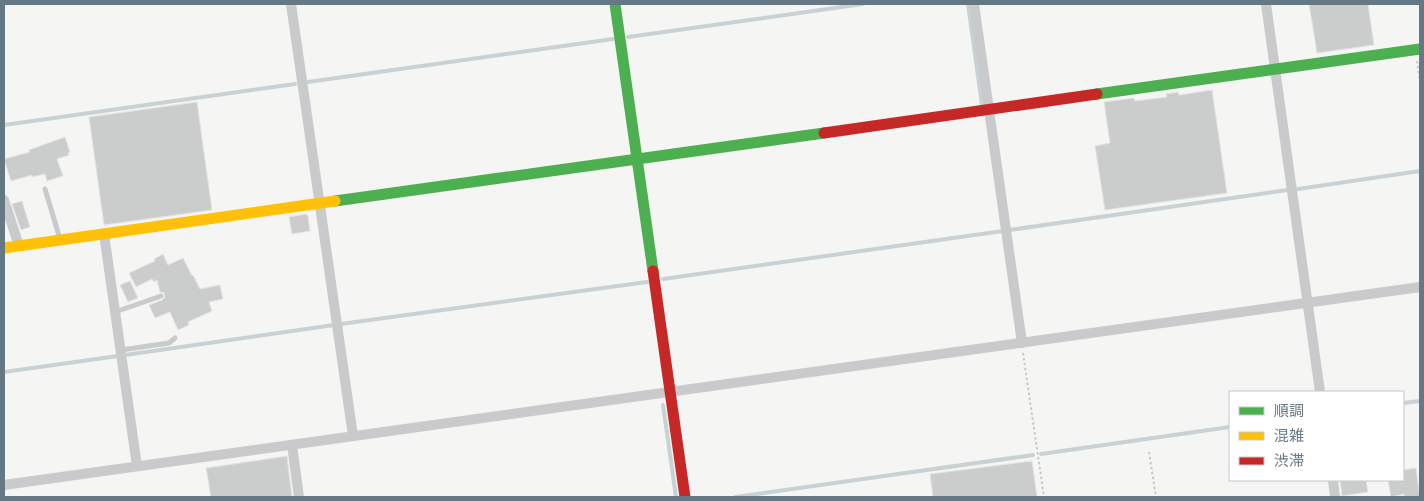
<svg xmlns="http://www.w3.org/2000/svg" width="1424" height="501" font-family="'Space Grotesk','Noto Sans JP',sans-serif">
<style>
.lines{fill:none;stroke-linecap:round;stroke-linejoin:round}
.stream{stroke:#c8d1d3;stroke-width:4}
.building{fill:#cbcdcd;stroke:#e4e4e4}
.path{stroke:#c7c8c9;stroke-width:2;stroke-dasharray:2.5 2.5;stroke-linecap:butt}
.lane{stroke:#c9cacb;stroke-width:5}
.street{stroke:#c9cacb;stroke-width:10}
.fast{stroke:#4caf50;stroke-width:11}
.slow{stroke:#ffc107;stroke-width:11}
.jam{stroke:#c62828;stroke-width:11}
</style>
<rect width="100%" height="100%" fill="#f5f5f4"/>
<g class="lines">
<g class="stream">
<path d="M968,4L982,105"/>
<path d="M628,37L863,4"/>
<path d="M308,82L613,39"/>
<path d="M4,125L295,84"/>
<path d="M1298,189L1420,171"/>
<path d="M1010,230L1288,190"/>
<path d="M663,279L1003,231"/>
<path d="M341,324L647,282"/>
<path d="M125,355L334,325"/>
<path d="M4,372L118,356"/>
<path d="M1403,403L1420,401"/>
<path d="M663,405L676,497"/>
<path d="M1041,454L1230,427"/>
<path d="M735,497L1033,455"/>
</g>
</g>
<g class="building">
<path d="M1309,4H1368L1374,45L1317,53Z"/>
<path d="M1212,90L1227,193L1105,210L1095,146L1110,143L1104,102L1134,98L1135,101L1167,97L1166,94L1178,92L1179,95Z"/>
<path d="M197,102L212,210L104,225L89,117Z"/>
<path d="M65,137L70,152L68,153L69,155L57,159L63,176L47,181L45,174L32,177V175L11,181L4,159L30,152L29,150Z"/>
<path d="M22,201L30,227L21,230L12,204Z"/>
<path d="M306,214L308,216L310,231L292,234L289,217Z"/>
<path d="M163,254L168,265L183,258L192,276L193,275L200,289L220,285L223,299L209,302L212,311L188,322L189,325L178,330L170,312L155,318L149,305L162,300L165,297L164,293L160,292L157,280L154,282L152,279L136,287L129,273L155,261L154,259Z"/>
<path d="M130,281L138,298L128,302L120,285Z"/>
<path d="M287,456L292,497H211L206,468Z"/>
<path d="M1032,461L1037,497H933L930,474Z"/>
<path d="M1416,468L1420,497H1404V494L1391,497L1388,480H1403V470Z"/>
<path d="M1340,480H1366L1368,492L1342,496Z"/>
</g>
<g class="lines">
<g class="path">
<path d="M1417,61L1420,81"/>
<path d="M1420,173V174"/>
<path d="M1023,353L1044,497"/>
<path d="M1149,452L1156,497"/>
</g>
<g class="lane">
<path d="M45,189L60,239"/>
<path d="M115,312L161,296"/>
<path d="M121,350L169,343L175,338"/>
</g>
<g class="street">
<path d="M291,4L353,436"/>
<path d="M974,4L1022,343"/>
<path d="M1266,4L1320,392"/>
<path d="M4,200L19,246"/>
<path d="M104,234L137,466"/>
<path d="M292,445L299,497"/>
<path d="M1333,480L1335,497"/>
<path d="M4,485L1420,287"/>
</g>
<g class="fast">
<path d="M615,4L653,271"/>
<path d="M1097,94L1420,49"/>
<path d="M335,201L824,133"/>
</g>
<path class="slow" d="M4,248L335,201"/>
<g class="jam">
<path d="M824,133L1097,94"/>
<path d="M653,271L685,497"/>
</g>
</g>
<rect width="1424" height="501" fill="none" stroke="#667883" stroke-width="10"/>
<rect x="1229" y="391" width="175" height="90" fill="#ffffff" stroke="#c2c9cd"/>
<rect x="1239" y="407" width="25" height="8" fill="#4caf50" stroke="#c2c9cd"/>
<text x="1274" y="416" font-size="15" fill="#667883">順調</text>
<rect x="1239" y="432" width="25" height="8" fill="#ffc107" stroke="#c2c9cd"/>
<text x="1274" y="441" font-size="15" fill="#667883">混雑</text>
<rect x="1239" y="457" width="25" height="8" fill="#c62828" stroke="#c2c9cd"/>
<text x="1274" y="466" font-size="15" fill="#667883">渋滞</text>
</svg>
